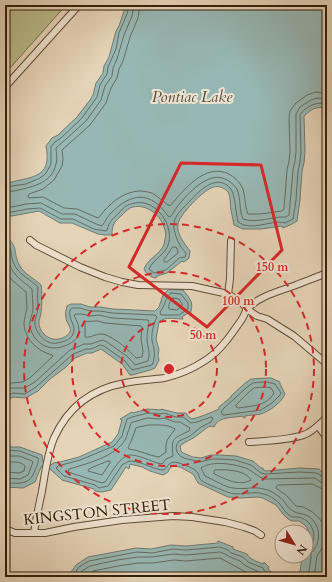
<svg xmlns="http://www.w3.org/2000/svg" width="332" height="582" font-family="Cardo,serif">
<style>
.green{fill:#babb8b;stroke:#786e4a}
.water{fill:#97b7b4;stroke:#707b70}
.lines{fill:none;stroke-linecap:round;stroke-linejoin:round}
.shore{stroke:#666c5f;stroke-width:1}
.street-casing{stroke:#614d36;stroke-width:8}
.street{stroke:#efe3d1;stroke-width:6}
.marked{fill:none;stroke:#d62828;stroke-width:3;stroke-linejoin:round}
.ring{fill:none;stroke:#d62828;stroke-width:2;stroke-dasharray:7 5}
.labels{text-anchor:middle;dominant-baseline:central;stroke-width:4;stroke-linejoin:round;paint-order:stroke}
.street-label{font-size:15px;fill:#35200a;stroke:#efe3d1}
.water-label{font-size:16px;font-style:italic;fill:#524d3d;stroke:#efe3d1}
.centre{fill:#d62828;stroke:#efe3d1;stroke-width:2}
.ring-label{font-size:12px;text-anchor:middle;font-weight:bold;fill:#d62828;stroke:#efe3d1;stroke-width:4;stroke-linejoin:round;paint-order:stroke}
</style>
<rect width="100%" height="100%" fill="#e6d4b8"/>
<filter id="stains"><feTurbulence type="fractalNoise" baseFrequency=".005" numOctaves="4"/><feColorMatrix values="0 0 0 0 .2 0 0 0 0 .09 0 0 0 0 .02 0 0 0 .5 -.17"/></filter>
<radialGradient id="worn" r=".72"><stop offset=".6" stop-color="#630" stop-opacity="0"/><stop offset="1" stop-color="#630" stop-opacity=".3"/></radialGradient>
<path class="green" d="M5,5H66L11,67L5,64Z"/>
<g class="water">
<path d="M126,5H327V109C318,105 311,109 304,116L305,151L304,163L302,171L300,200L297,221L292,224L283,228L282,226L261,229H243L234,225C233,220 232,215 231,210C230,204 231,197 228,192C224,187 217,185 211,188C203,191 179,215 178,224C176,234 185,244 190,251L189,258L184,262L182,261L167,273L157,276L156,278C152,278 146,274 144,269C148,257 165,253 165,239C166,236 166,231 164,227C160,214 144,202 130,208C127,210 124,213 121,216C114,222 112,225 112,235H105L98,234L72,223H60L39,211L12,216L5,215V184C28,176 53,181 46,146L52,138L58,135L77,117L90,100L93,95L96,83L103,73L104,66L109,57L116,31L119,26Z"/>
<path d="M5,235C20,248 12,253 20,266C24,274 34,278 41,285C42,289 42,308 41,312C41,316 38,321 39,325C41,334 50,341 59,339C63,338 68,336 70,332C72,327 66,323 66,318C65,314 66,310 67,306L71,304H81L90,307H100L113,309L155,311L159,307L163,295L169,289L183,290C191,300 194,302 190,315L188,313L182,317L183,319C175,319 166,316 159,322L156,339L159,350L158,356L159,360L155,368L150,370L132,375H130L122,364L101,349L92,353H87L75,358L66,367L50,379L37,392H36L26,398L13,397L9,399L5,404Z"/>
<path d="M267,378H271L280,382V384L285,394C282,402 270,411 261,414C256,415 251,415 245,416V418H244L243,416C233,418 218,416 214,427L211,426L208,427L195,437L184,443L180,446L181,451L183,453L193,457L201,458L211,455H220L236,456L253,461L261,468H263V470L266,471L300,468L319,469L327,477V577H298C301,571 301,563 302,556H306V547L309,541L310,534L306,526L299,521H292L288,519L283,514L276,505L263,498L258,497L241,498L228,497L198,483L193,474L180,467L173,466L170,468L168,472L163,475L150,471L142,467L130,464L129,469L126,467L111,490L102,492L95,491L94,489L62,480L49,468L43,466L41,467L35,482L23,488L5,487V446L13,447H20L42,455L43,462L51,465L53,463L60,462L79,457L112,442L118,434L122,420L120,419L132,412L133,413L147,409L161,410V409L177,413H186L188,416L192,419C201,417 210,413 219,409V407L231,397V396L244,384L251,379Z"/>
<path d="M218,541L233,547V549L247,554C250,560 258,562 264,564V562L269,567L268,569L277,577H66L71,572L76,565L88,557L136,548L151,549L171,545L186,546L218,543Z"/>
</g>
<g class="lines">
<g class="shore">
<path d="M140,5L138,18L130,37L123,61L119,69L117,78L111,88L106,103L90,125L62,150L63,159L62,166L54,180L43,189L29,194L28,196L29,198L43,197L64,208L77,209L98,218C101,216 102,213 104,211C114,200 125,192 139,191C144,191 148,192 152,193C159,197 164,203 170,206C183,191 205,162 229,174C234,177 239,181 242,187C246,195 244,205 248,214H260L282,211L284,209L287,170L289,161L290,152L289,118L290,111L296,103L307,95L316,92L327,93"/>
<path d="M5,187L26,184L38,179L43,176L46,173L51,164V147L55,142L61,138L82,118L97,97L100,85L107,74L108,67L116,49L119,33L127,14L129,5"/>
<path d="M5,192C8,192 11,191 14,191C31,187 52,184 56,164C58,158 56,153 56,148L86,121L101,100L105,86L112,76L113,68L117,59L124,35L132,16L134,5"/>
<path d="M5,206L12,207L26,204L41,203L62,214H75L96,224L102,226C105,222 107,217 111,213C131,193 150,190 168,216L170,217C173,214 175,210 177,207C187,194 208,171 225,179C230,181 234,185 237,189C241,199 239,210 243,219C257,224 272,216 286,217L289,215L293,170L295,161L296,152V114L300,107L311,100L317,98L327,99"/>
<path d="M5,211L12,212L27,209L40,208L61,219H73L94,229L106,231L107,230C109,222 113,218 119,213C122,209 126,205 131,204C153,196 173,222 169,242C167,254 153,259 149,269L154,273L166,270L179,258L185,257L186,254C185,251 183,250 181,247C177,240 173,231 174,223C175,215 184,207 190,201C199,191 217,172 231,189C235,194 236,214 238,222C252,232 272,219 285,223L293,219L296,200L298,171L300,162L301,152L300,115C306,106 317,101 327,104"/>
<path d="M5,241C13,247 10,256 14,264C19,275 30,279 38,287C37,295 38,302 38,309C37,315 34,320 35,325C37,335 47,345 57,343C63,342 71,340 73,334C77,325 68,321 70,310L72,308H80L90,311H100L112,313L155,315L157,317C154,323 151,333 152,340C152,343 154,346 154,349C155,355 154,361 152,365L132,370L125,361L104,346L100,345L91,349H86L73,354L36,387L25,394L13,393L5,398"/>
<path d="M173,247H176L178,251V253L167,262H164V260Z"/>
<path d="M5,248C7,253 7,258 9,263C13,276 23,281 32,289C32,295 33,302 33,308C33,314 29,320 30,327C35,346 52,353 69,344C75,341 79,337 79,330C79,324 76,320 74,315L76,314H82L90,316L99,315L112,318L148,320L149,322C148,327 147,333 147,339C147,347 151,352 148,361L135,365L128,357L107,342L103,340L99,341L91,344H84L70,350L35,382L24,388H12L5,391"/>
<path d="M5,271L12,280L26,292C26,297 27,303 27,308C26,314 24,318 24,324C25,340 38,351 52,355L53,356L31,377L23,382L11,383L5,385"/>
<path d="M171,293L181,294L188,303V309L179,315H161L160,312C165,306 165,298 171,293Z"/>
<path d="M173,298L179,299L182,304V306L177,310L169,309C168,306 170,300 173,298Z"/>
<path d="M98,321L105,323L141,326L142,328L141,339L143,351L142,357L136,358C130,351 111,334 101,334C95,334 91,338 85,337V322Z"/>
<path d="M267,382L275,384L281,393L280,395L272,403L261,410L224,415L222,414L221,412L224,408L233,400L247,387L253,383Z"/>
<path d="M266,387L271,388L274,393C267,406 252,406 238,408L236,407V405L250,391L254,388Z"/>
<path d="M148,418L160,419L164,418L175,422H180L190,428L189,431C173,439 171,437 173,456L166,459L162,464C155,463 150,460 144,458C140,457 135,455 131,455C120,455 111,474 105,482L102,483L68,472L69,469C86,464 118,456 126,438C128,433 129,428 131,423Z"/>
<path d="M149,425C158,425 167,424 175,429C169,439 165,438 166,452L159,457C149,456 140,450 129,449L128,448L132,439L136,428Z"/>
<path d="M5,450L20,451L38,458C39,463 37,465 35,470C30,486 19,483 5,483"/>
<path d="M5,456H19L32,461L33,462L28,475L20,479L5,478"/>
<path d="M108,461H110V463L102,475L88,471L89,469Z"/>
<path d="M5,462C12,462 21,461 25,466L24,471L19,473L5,472"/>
<path d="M215,470C225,469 246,470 251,480C239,487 226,479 214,474V472Z"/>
<path d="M306,548C315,547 315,534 312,528C310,522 304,518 298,517C296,517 294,517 292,517C286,514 283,508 279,503C276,500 269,495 264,494C252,490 239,497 227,492C220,489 209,485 202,481C199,479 199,476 198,473C194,468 185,465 179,463C166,459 168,471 162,470C150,468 141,461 129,461L122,465L108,486L99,488L95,485L64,476L56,468L58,466L80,460L114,446L122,436L127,419L132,417L148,413L160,414L164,413L176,417H183L191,423L197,422L211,417L213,418L211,422L201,427L190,436L179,441L177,444L176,448L177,452L180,456L184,458L200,462L212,459H220L235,460L251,465L261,473L265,474L299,472L317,473L324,478H327"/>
<path d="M72,577L79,567L89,561L137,552L152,553L173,549L186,550L220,547L228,550L231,553L243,557L248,562L263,568L265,572L270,577"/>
<path d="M78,577L82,571L90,566L117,560L138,557H152L173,554L186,555L220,552L225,554L230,557L240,561L246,566L259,572L263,577"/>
<path d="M86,577L93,571L118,566L138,563H153L174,560L186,561L220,558L255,577"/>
<path d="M308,577L311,558V553C322,543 321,524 308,516C303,513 297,514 293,511C289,509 286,504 283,500C279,496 270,490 264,489C254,486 244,490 233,488C227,488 212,479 205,476L201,468C212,460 236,464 248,469C254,472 258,477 264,479L315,478L322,483H327"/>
<path d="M314,577L317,556L322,548L324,539V532L322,522L316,515L311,511L303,507L296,506L286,495L277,489L276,487L278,485L313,484L320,488L327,489"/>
</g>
<g class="street-casing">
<g id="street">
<path d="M5,87L79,5"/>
<path d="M327,152L326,167L327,180"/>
<path d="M30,240L36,245L80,267L105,277L122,282L138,285L192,286L228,294L242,303L247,309L257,316L267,319L294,336L327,364"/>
<path d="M228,294L230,279L231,241"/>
<path d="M318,426L327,438"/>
<path d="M249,442C264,441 295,440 308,433C315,429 321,423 327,417"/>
<path d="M5,529L15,533H45L74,527L122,520L173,516L192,517L225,522L244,527L255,531L261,535"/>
<path d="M34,533C36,519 39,505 42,491C45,474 47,455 54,438C68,407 91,389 125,383C138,380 151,380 164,378C178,375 194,368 206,360C221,350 231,335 242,319C244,316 245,312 247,309C259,296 280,291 296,285C306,281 317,277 327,273"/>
</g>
</g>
<use href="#street" class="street"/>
</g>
<path class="marked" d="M181,163L261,165L282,250L207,327L129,267Z"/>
<g class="ring">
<circle cx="169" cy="369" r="48"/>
<circle cx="169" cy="369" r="97"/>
<circle cx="169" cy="369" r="145"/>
</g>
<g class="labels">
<g class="street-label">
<text transform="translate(97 512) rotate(-6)">KINGSTON STREET</text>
</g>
<g class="water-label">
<text x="192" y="97">Pontiac Lake</text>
</g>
</g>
<circle cx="169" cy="369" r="6" class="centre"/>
<g class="ring-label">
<text x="272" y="271">150 m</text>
<text x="238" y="305">100 m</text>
<text x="203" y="339">50 m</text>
</g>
<rect width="332" height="582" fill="none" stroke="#e6d4b8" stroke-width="20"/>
<rect x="6" y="6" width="320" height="570" fill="none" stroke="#35200a" stroke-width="2"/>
<rect x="10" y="10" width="312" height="562" fill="none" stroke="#35200a"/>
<g transform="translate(294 544) rotate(127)"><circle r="19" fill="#efe3d1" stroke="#a59581"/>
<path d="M0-3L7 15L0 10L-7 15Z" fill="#8f2418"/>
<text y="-6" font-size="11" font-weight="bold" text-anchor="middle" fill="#35200a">N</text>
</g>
<rect width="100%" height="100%" filter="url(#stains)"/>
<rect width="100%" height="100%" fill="url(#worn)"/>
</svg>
